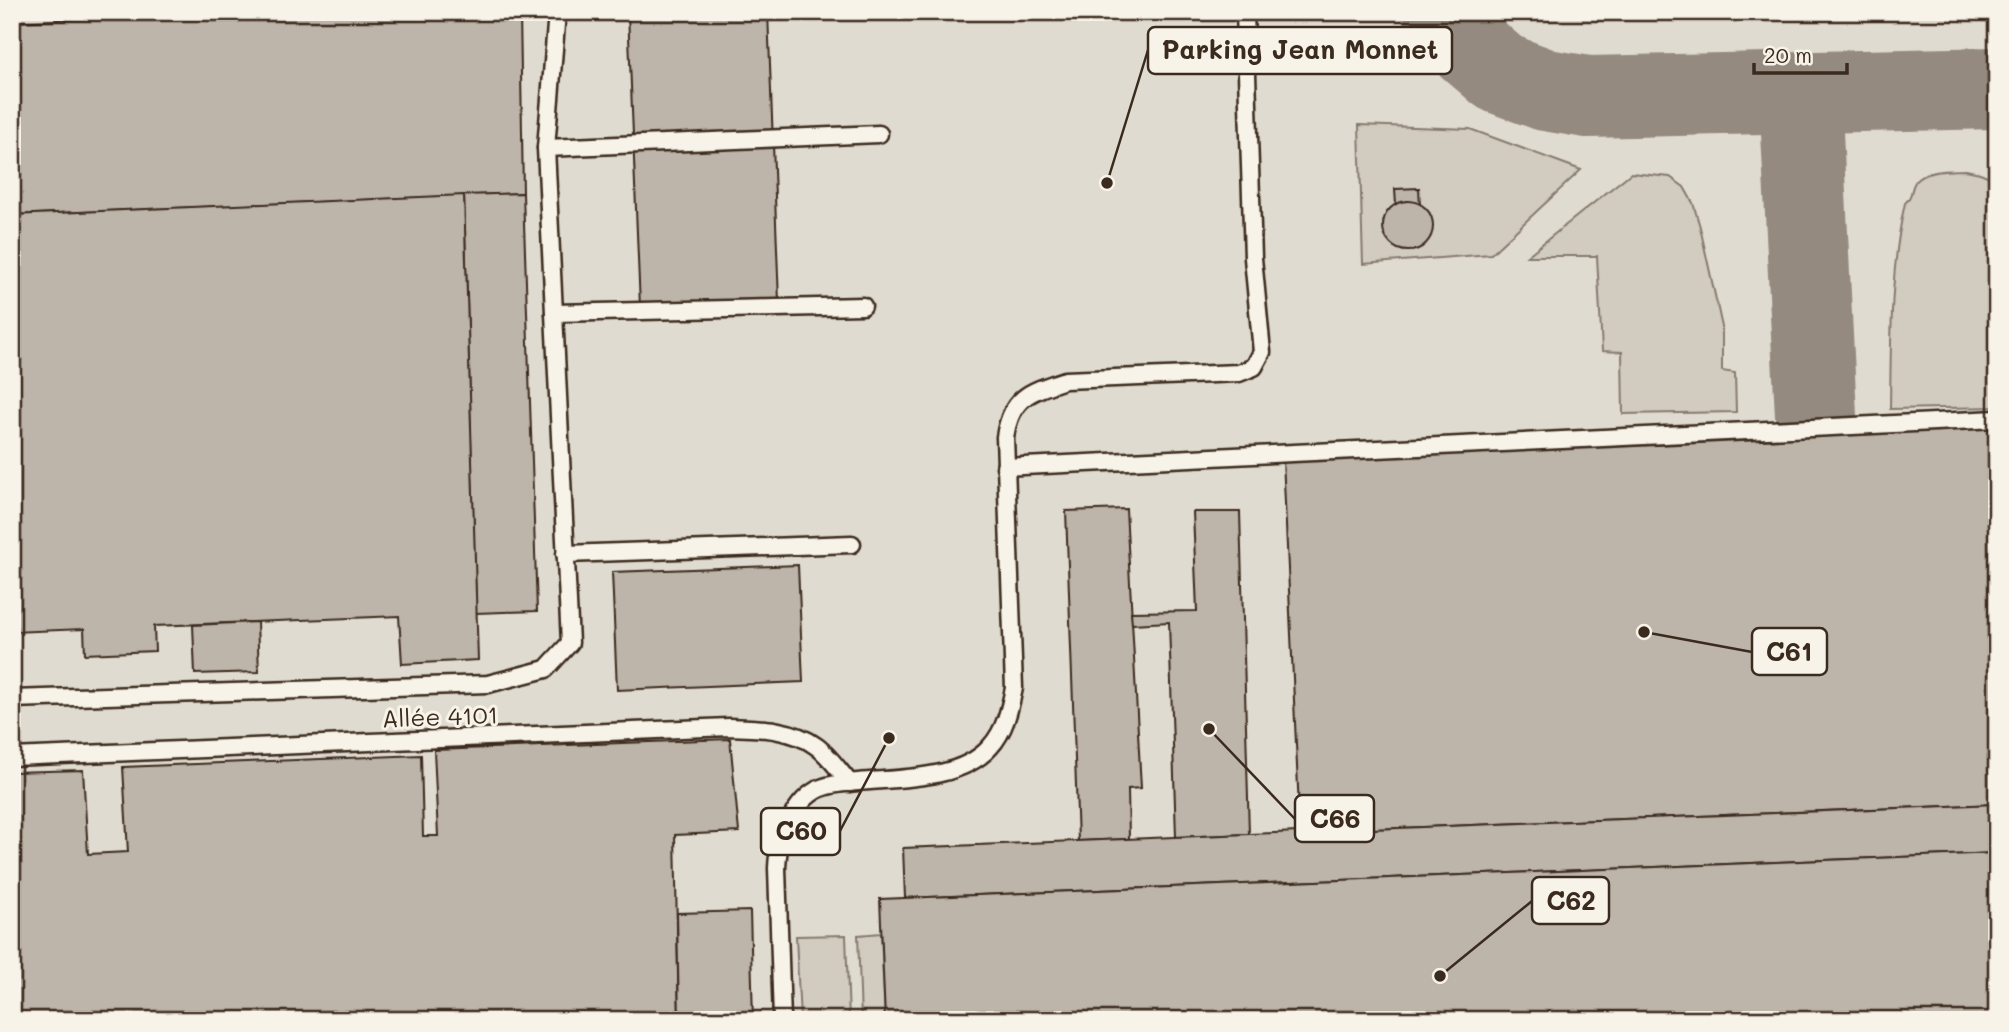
<svg xmlns="http://www.w3.org/2000/svg" width="2009" height="1032" font-family="Mali,sans-serif">
<style>
.built{fill:#e0dbd0}
.green{fill:#d1cbc0;stroke:#867a6f;stroke-width:2}
.lines{fill:none;stroke-linecap:round;stroke-linejoin:round}
.taxiway{stroke:#958a7f;stroke-width:82}
.building{fill:#bdb5aa;stroke:#3b2a1e;stroke-width:2}
.lane-casing{stroke:#3b2a1e;stroke-width:21}
.lane{stroke:#f7f3e8;stroke-width:16}
.labels{text-anchor:middle;dominant-baseline:central;stroke-width:6;stroke-linejoin:round;paint-order:stroke}
.street-label{font-size:24px;fill:#3b2a1e;stroke:#f7f3e8}
.leader{fill:none;stroke:#3b2a1e;stroke-width:2.5}
.callout-dot{fill:#3b2a1e;stroke:#f7f3e8;stroke-width:2.5}
.callout{fill:#f7f3e8;stroke:#3b2a1e;stroke-width:2.5}
.callout-label{font-size:26px;text-anchor:middle;font-weight:bold;fill:#3b2a1e}
</style>
<rect width="100%" height="100%" fill="#efebe0"/>
<filter id="ink" filterUnits="userSpaceOnUse"><feTurbulence type="fractalNoise" baseFrequency=".0143" numOctaves="2"/><feDisplacementMap in="SourceGraphic" scale="14" xChannelSelector="R" yChannelSelector="G"/><feConvolveMatrix kernelMatrix="1 2 1 2 8 2 1 2 1" color-interpolation-filters="sRGB"/></filter>
<g filter="url(#ink)">
<rect class="built" x="12" y="12" width="1985" height="1008"/>
<g class="green">
<path d="M1359,125L1470,129L1581,170L1491,254L1363,264Z"/>
<path d="M1966,170L1980,173L1997,180V407L1890,409C1891,341 1890,269 1905,203C1913,197 1910,190 1915,182C1923,170 1953,170 1966,170Z"/>
<path d="M1631,173L1670,177L1684,187L1693,203L1700,227L1722,327V371L1735,373L1736,412L1623,414L1622,352L1602,351L1597,256H1527Z"/>
<path d="M881,933L885,1020H861L858,935Z"/>
<path d="M846,935L849,1020H800L796,936Z"/>
</g>
<g class="lines">
<g class="taxiway">
<path d="M1444,12L1463,41L1500,73L1546,90L1588,97L1997,88"/>
<path d="M1800,92L1817,436"/>
</g>
</g>
<g class="building">
<path d="M243,12H520L523,193L12,215V22Z"/>
<path d="M628,12H768L779,302L640,307Z"/>
<path d="M1419,188L1420,205L1408,201L1396,205L1395,189Z"/>
<path d="M523,193L537,611L476,613L464,195Z"/>
<path d="M464,195L478,660L402,664L399,616L154,626L155,651L85,654L84,629L12,632V215Z"/>
<circle cx="1408" cy="226" r="25"/>
<path d="M1997,428V804L1300,832L1283,459Z"/>
<path d="M1126,509L1141,788L1128,789L1129,839L1078,841L1066,511Z"/>
<path d="M1193,512H1240L1249,834L1176,837L1169,622L1132,624L1131,612L1197,611Z"/>
<path d="M798,565L803,682L617,690L612,572Z"/>
<path d="M257,622L259,672L195,674L193,625Z"/>
<path d="M730,739L739,832L675,835L679,1020H12V772L83,770L88,854L128,852L123,767L421,755L423,836H438L434,750Z"/>
<path d="M1997,804V853L905,898L903,848Z"/>
<path d="M1997,853V1020H885L880,899Z"/>
<path d="M750,911L753,1020H679L677,913Z"/>
</g>
<g class="lines">
<g class="lane-casing">
<g id="lane">
<path d="M546,148L879,134"/>
<path d="M554,313L863,306"/>
<path d="M1005,467L1997,419"/>
<path d="M565,554L852,544"/>
<path d="M12,699L488,684L546,669L570,643L546,148L557,12"/>
<path d="M12,757L729,727C758,728 792,728 816,746C828,754 840,772 850,783"/>
<path d="M782,1020L777,868C778,848 780,841 789,822C796,808 806,794 821,788C833,783 846,783 858,782C900,778 961,780 990,747C1005,731 1010,708 1014,688L1005,437C1011,397 1029,392 1065,380L1239,373L1254,367L1262,352L1253,258L1245,12"/>
</g>
</g>
<use href="#lane" class="lane"/>
</g>
</g>
<g class="labels">
<g class="street-label">
<text transform="translate(440 716) rotate(-2)">Allée 4101</text>
</g>
</g>
<path class="leader" d="M1107 183L1148 50M1644 632L1752 652M1209 729L1295 819M889 738L840 831M1440 976L1532 901"/>
<g class="callout-dot">
<circle cx="1107" cy="183" r="7"/>
<circle cx="1644" cy="632" r="7"/>
<circle cx="1209" cy="729" r="7"/>
<circle cx="889" cy="738" r="7"/>
<circle cx="1440" cy="976" r="7"/>
</g>
<g class="callout">
<rect x="1148" y="27" width="304" height="47" rx="7"/>
<rect x="1752" y="628" width="75" height="47" rx="7"/>
<rect x="1295" y="795" width="79" height="47" rx="7"/>
<rect x="761" y="808" width="79" height="47" rx="7"/>
<rect x="1532" y="877" width="77" height="47" rx="7"/>
</g>
<g class="callout-label">
<text x="1300" y="59">Parking Jean Monnet</text>
<text x="1789" y="661">C61</text>
<text x="1335" y="828">C66</text>
<text x="801" y="840">C60</text>
<text x="1571" y="910">C62</text>
</g>
<rect width="2009" height="1032" fill="none" stroke="#f7f3e8" stroke-width="42"/>
<rect x="21" y="21" width="1967" height="990" fill="none" stroke="#3b2a1e" stroke-width="2.5" filter="url(#ink)"/>
<path d="M1754 63v10h93v-10" fill="none" stroke="#3b2a1e" stroke-width="3.5"/>
<text x="1764" y="63" font-size="21" fill="#3b2a1e" stroke="#f7f3e8" stroke-width="5" paint-order="stroke">20 m</text>
</svg>
